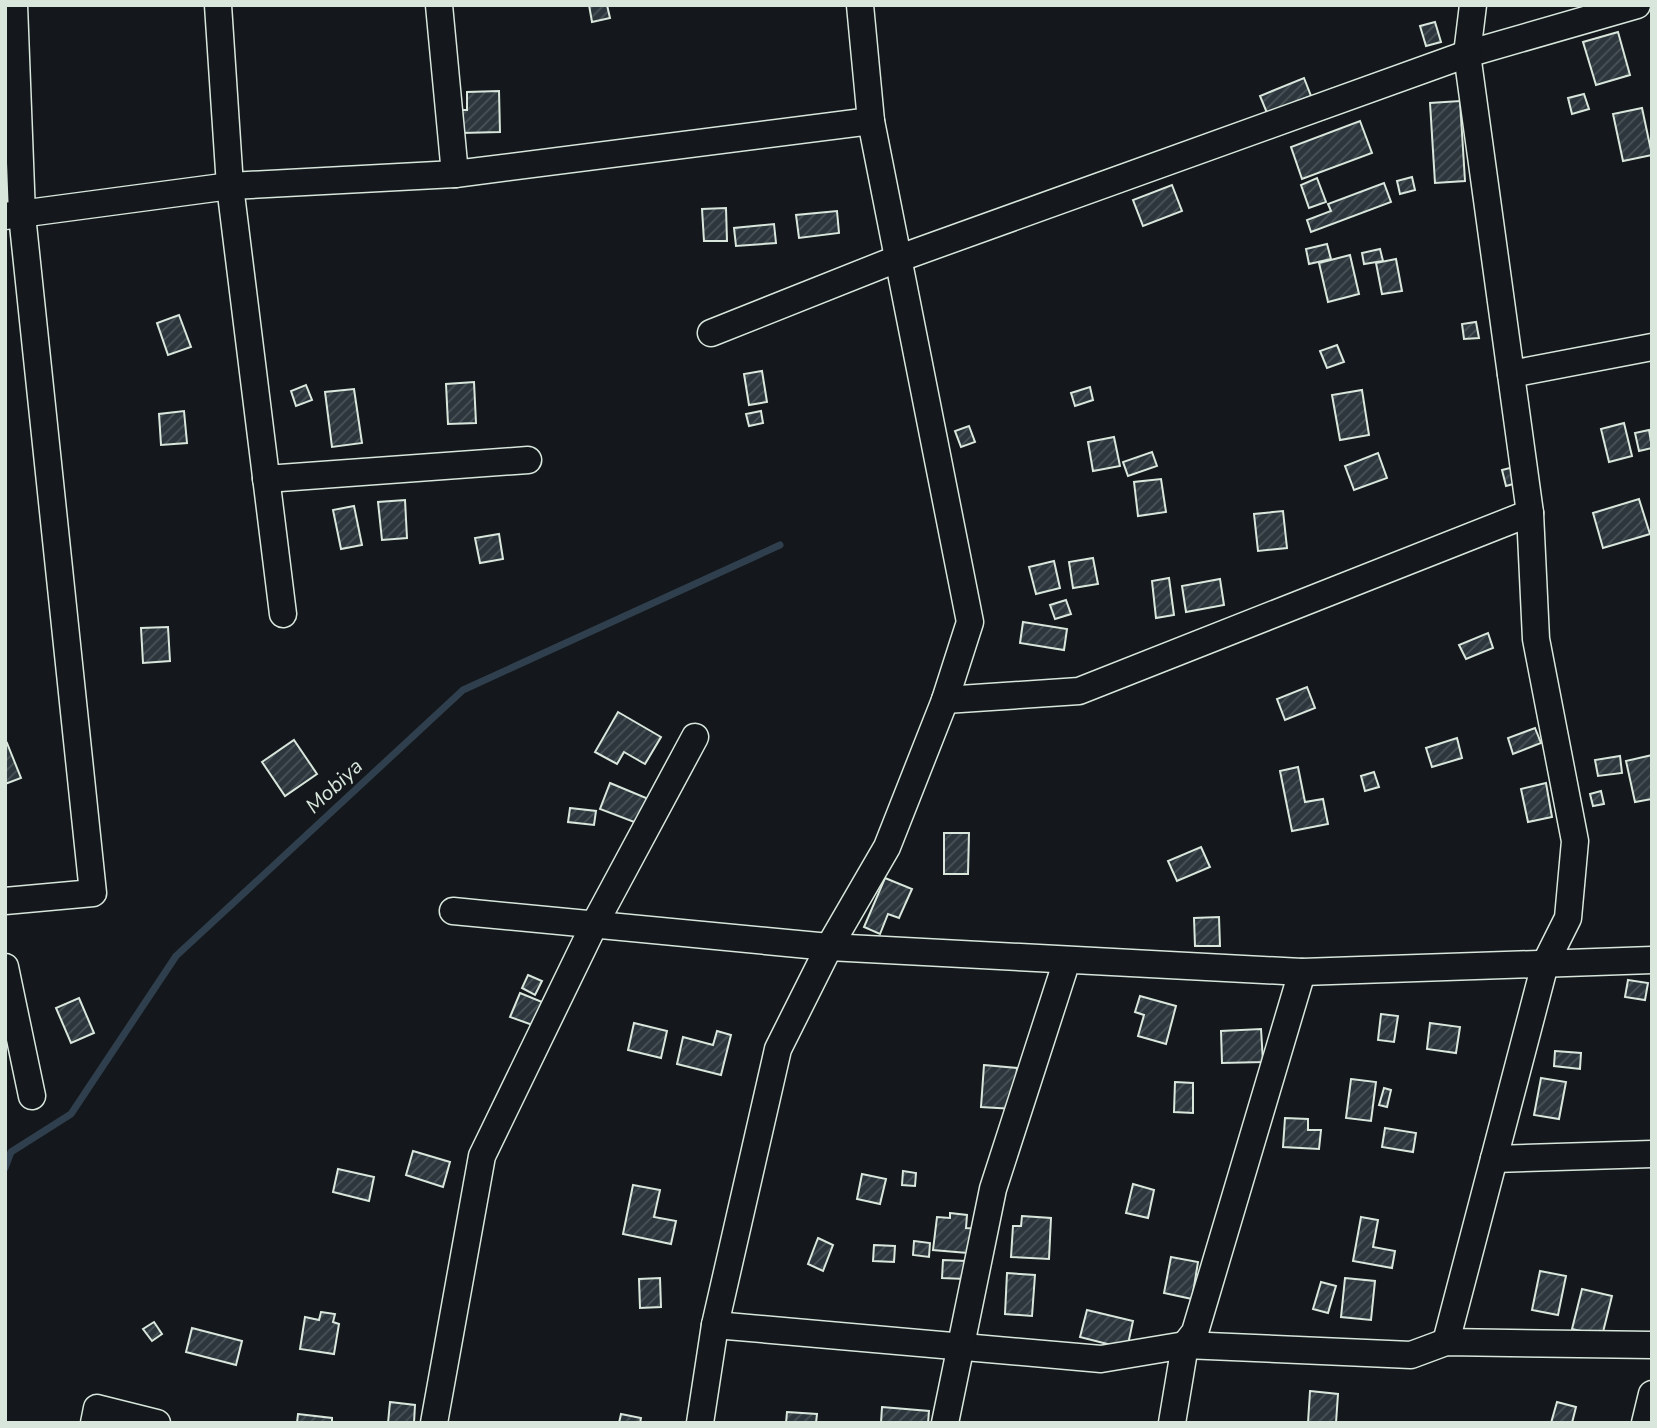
<svg xmlns="http://www.w3.org/2000/svg" width="1657" height="1428" font-family="'Nunito Sans',sans-serif">
<style>
.lines{fill:none;stroke-linecap:round;stroke-linejoin:round}
.stream{stroke:#2f3f4d;stroke-width:7}
.building{fill:url(#building-hatch);stroke:#d8e6dc;stroke-width:2}
.minor-casing{stroke:#d8e6dc;stroke-width:29}
.minor{stroke:#14181c;stroke-width:26}
.labels{text-anchor:middle;dominant-baseline:central;stroke-width:5;stroke-linejoin:round;paint-order:stroke}
.water-label{font-size:21px;font-style:italic;fill:#d8e6dc;stroke:#14181c}
</style>
<defs>
<pattern id="building-hatch" width="6" height="6" patternUnits="userSpaceOnUse" patternTransform="scale(1.75)"><rect width="6" height="6" fill="#2c363c"/><path d="M-1 1l2-2M0 6l6-6M5 7l2-2" fill="none" stroke="#4a5358"/></pattern>
</defs>
<rect width="100%" height="100%" fill="#14181c"/>
<g class="lines">
<path class="stream" d="M5,1168L11,1152L71,1114L176,956L463,690L780,545"/>
</g>
<g class="building">
<path d="M589,5H607L610,18L592,22Z"/>
<path d="M1435,22L1441,42L1426,46L1420,26Z"/>
<path d="M1618,32L1630,75L1596,85L1583,42Z"/>
<path d="M1304,78L1311,96L1267,113L1260,96Z"/>
<path d="M499,91L500,132L462,133L461,110H467V92Z"/>
<path d="M1584,94L1589,109L1572,114L1568,98Z"/>
<path d="M1460,101L1465,181L1435,183L1430,103Z"/>
<path d="M1642,108L1652,155L1623,161L1613,114Z"/>
<path d="M1360,121L1372,153L1302,179L1291,147Z"/>
<path d="M1412,177L1415,190L1400,194L1397,181Z"/>
<path d="M1317,178L1326,202L1309,208L1301,185Z"/>
<path d="M1384,183L1391,202L1311,232L1307,220L1331,211L1328,204Z"/>
<path d="M1172,185L1182,211L1143,226L1133,200Z"/>
<path d="M726,208L727,241H704L702,209Z"/>
<path d="M837,211L839,233L799,238L796,215Z"/>
<path d="M774,224L776,243L736,246L734,228Z"/>
<path d="M1327,244L1331,259L1309,264L1306,249Z"/>
<path d="M1380,249L1383,261L1364,264L1362,253Z"/>
<path d="M1350,255L1359,294L1328,302L1319,263Z"/>
<path d="M1396,259L1402,291L1382,294L1376,263Z"/>
<path d="M179,315L191,347L168,355L157,323Z"/>
<path d="M1476,322L1479,338L1464,339L1462,324Z"/>
<path d="M1337,345L1344,362L1327,368L1320,351Z"/>
<path d="M762,371L767,402L749,405L744,374Z"/>
<path d="M474,382L476,423L448,424L446,384Z"/>
<path d="M306,385L312,400L296,406L291,391Z"/>
<path d="M1090,387L1093,400L1075,406L1071,393Z"/>
<path d="M354,389L362,443L332,447L325,392Z"/>
<path d="M1362,390L1369,435L1340,440L1332,395Z"/>
<path d="M184,411L187,443L161,445L159,414Z"/>
<path d="M761,411L763,423L749,426L746,414Z"/>
<path d="M1624,423L1632,456L1609,462L1601,429Z"/>
<path d="M969,426L975,442L961,447L955,431Z"/>
<path d="M1649,430L1652,448L1639,451L1635,433Z"/>
<path d="M1114,437L1120,466L1093,471L1088,442Z"/>
<path d="M1152,452L1157,466L1128,476L1123,462Z"/>
<path d="M1378,453L1387,478L1354,490L1345,466Z"/>
<path d="M1518,466L1521,482L1506,486L1502,470Z"/>
<path d="M1161,479L1166,512L1138,516L1134,482Z"/>
<path d="M1639,499L1650,534L1603,548L1593,513Z"/>
<path d="M405,500L407,538L382,540L378,502Z"/>
<path d="M354,506L362,545L341,549L333,510Z"/>
<path d="M1283,511L1287,548L1258,551L1254,514Z"/>
<path d="M499,534L503,559L480,563L475,538Z"/>
<path d="M1093,558L1098,584L1073,588L1069,562Z"/>
<path d="M1054,561L1060,588L1036,594L1029,567Z"/>
<path d="M1169,578L1174,615L1156,618L1152,581Z"/>
<path d="M1220,579L1224,605L1186,612L1182,586Z"/>
<path d="M1066,600L1071,614L1055,619L1050,605Z"/>
<path d="M1023,622L1067,629L1064,650L1020,643Z"/>
<path d="M168,627L170,661L143,663L141,628Z"/>
<path d="M1488,633L1493,648L1466,659L1459,645Z"/>
<path d="M1307,687L1315,708L1285,720L1277,699Z"/>
<path d="M618,712L661,737L645,764L624,752L617,764L595,752Z"/>
<path d="M1535,728L1541,743L1513,754L1508,738Z"/>
<path d="M1457,738L1462,758L1432,767L1426,748Z"/>
<path d="M294,740L317,774L285,796L262,762Z"/>
<path d="M7,743L21,778L5,784V744Z"/>
<path d="M1652,755V799L1635,802L1626,761Z"/>
<path d="M1620,756L1622,773L1598,776L1595,760Z"/>
<path d="M1298,767L1305,802L1323,799L1328,824L1292,831L1280,771Z"/>
<path d="M1374,772L1379,787L1365,791L1361,776Z"/>
<path d="M610,783L651,800L642,825L600,809Z"/>
<path d="M1546,783L1552,817L1528,822L1521,789Z"/>
<path d="M1601,791L1604,804L1593,806L1590,794Z"/>
<path d="M570,808L596,811L594,825L568,822Z"/>
<path d="M944,833H969L968,874H944Z"/>
<path d="M1201,847L1210,867L1177,881L1168,861Z"/>
<path d="M885,878L912,889L899,918L888,914L880,934L864,927Z"/>
<path d="M1219,917L1220,946H1195L1194,918Z"/>
<path d="M528,975L542,981L535,995L522,988Z"/>
<path d="M1628,980L1648,983L1645,1000L1625,997Z"/>
<path d="M520,993L547,1004L538,1027L510,1017Z"/>
<path d="M1140,996L1176,1006L1166,1044L1138,1036L1144,1015L1135,1012Z"/>
<path d="M79,998L94,1033L71,1043L56,1008Z"/>
<path d="M1381,1014L1398,1016L1394,1042L1378,1040Z"/>
<path d="M634,1023L667,1031L661,1058L628,1050Z"/>
<path d="M1430,1023L1460,1027L1456,1053L1427,1049Z"/>
<path d="M1261,1029L1263,1062L1222,1063L1221,1031Z"/>
<path d="M717,1031L731,1035L721,1075L677,1064L683,1037L713,1045Z"/>
<path d="M1555,1051L1581,1053L1580,1069L1554,1066Z"/>
<path d="M984,1065L1017,1068L1014,1109L981,1107Z"/>
<path d="M1541,1078L1566,1082L1559,1119L1534,1115Z"/>
<path d="M1351,1079L1376,1082L1371,1121L1346,1118Z"/>
<path d="M1175,1082L1193,1083V1113L1174,1112Z"/>
<path d="M1384,1088L1391,1090L1387,1107L1379,1105Z"/>
<path d="M1285,1118L1308,1119V1130H1321L1319,1149L1283,1147Z"/>
<path d="M1385,1128L1416,1133L1413,1152L1382,1147Z"/>
<path d="M413,1151L450,1162L443,1187L406,1175Z"/>
<path d="M338,1169L374,1177L369,1201L333,1192Z"/>
<path d="M903,1171L916,1173L915,1186L902,1185Z"/>
<path d="M862,1174L886,1179L880,1204L857,1199Z"/>
<path d="M1133,1184L1154,1190L1148,1218L1126,1213Z"/>
<path d="M633,1185L660,1190L654,1217L676,1221L671,1244L623,1234Z"/>
<path d="M950,1213L967,1215L966,1228L982,1229L979,1254L933,1250L937,1217L950,1218Z"/>
<path d="M1022,1216L1051,1218L1049,1259L1011,1257L1013,1226H1021Z"/>
<path d="M1361,1217L1378,1220L1373,1247L1395,1251L1392,1268L1353,1261Z"/>
<path d="M818,1238L833,1245L823,1271L808,1264Z"/>
<path d="M914,1241L930,1243L929,1257L913,1255Z"/>
<path d="M874,1245L895,1246L894,1262L873,1261Z"/>
<path d="M1171,1257L1198,1262L1192,1299L1164,1293Z"/>
<path d="M943,1260L966,1261L965,1279L942,1278Z"/>
<path d="M1540,1271L1566,1276L1558,1315L1532,1310Z"/>
<path d="M1007,1273L1035,1275L1032,1316L1005,1314Z"/>
<path d="M660,1278L661,1307L640,1308L639,1279Z"/>
<path d="M1345,1278L1375,1281L1371,1320L1341,1317Z"/>
<path d="M1321,1282L1336,1286L1328,1313L1313,1309Z"/>
<path d="M1582,1289L1612,1296L1602,1336L1572,1329Z"/>
<path d="M1087,1310L1133,1321L1127,1349L1080,1337Z"/>
<path d="M321,1312L335,1314L333,1322L339,1324L334,1354L300,1349L305,1317L319,1320Z"/>
<path d="M154,1322L162,1334L152,1341L143,1329Z"/>
<path d="M192,1328L242,1341L236,1365L186,1352Z"/>
<path d="M1310,1391L1338,1394L1336,1423H1308Z"/>
<path d="M390,1402L415,1405L414,1423H388Z"/>
<path d="M1557,1402L1576,1407L1572,1423H1551Z"/>
<path d="M882,1407L929,1411L928,1423H881Z"/>
<path d="M787,1412L817,1414L816,1423H786Z"/>
<path d="M298,1414L332,1418V1423H297Z"/>
<path d="M621,1414L641,1418L640,1423H619Z"/>
</g>
<g class="lines">
<g class="minor-casing">
<g id="minor">
<path d="M218,5L230,186L283,614"/>
<path d="M439,5L455,174"/>
<path d="M5,216L230,186L455,174L871,121"/>
<path d="M711,333L897,259L1467,54L1637,5"/>
<path d="M1511,374L1652,347"/>
<path d="M266,479L528,460"/>
<path d="M945,700L1079,691L1530,513"/>
<path d="M5,901L93,893L22,215L14,5"/>
<path d="M453,911L829,947L1302,972L1652,960"/>
<path d="M5,967L32,1096"/>
<path d="M1494,1159L1652,1154"/>
<path d="M715,1325L1101,1359L1185,1345L1411,1355L1446,1342L1652,1345"/>
<path d="M1446,1342L1545,964L1568,918L1575,841L1536,639L1530,513L1467,54L1473,5"/>
<path d="M94,1423L97,1408L157,1423"/>
<path d="M434,1423L482,1156L594,925L695,737"/>
<path d="M700,1423L715,1325L778,1049L829,947L887,847L945,700L970,622L871,121L860,5"/>
<path d="M945,1423L993,1189L1067,960"/>
<path d="M1172,1423L1185,1345L1195,1332L1302,972"/>
<path d="M1645,1423L1652,1394"/>
</g>
</g>
<use href="#minor" class="minor"/>
</g>
<g class="labels">
<g class="water-label">
<text transform="translate(334 786) rotate(-43)">Mobiya</text>
</g>
</g>
<rect width="1657" height="1428" fill="none" stroke="#d8e6dc" stroke-width="14"/>
</svg>
